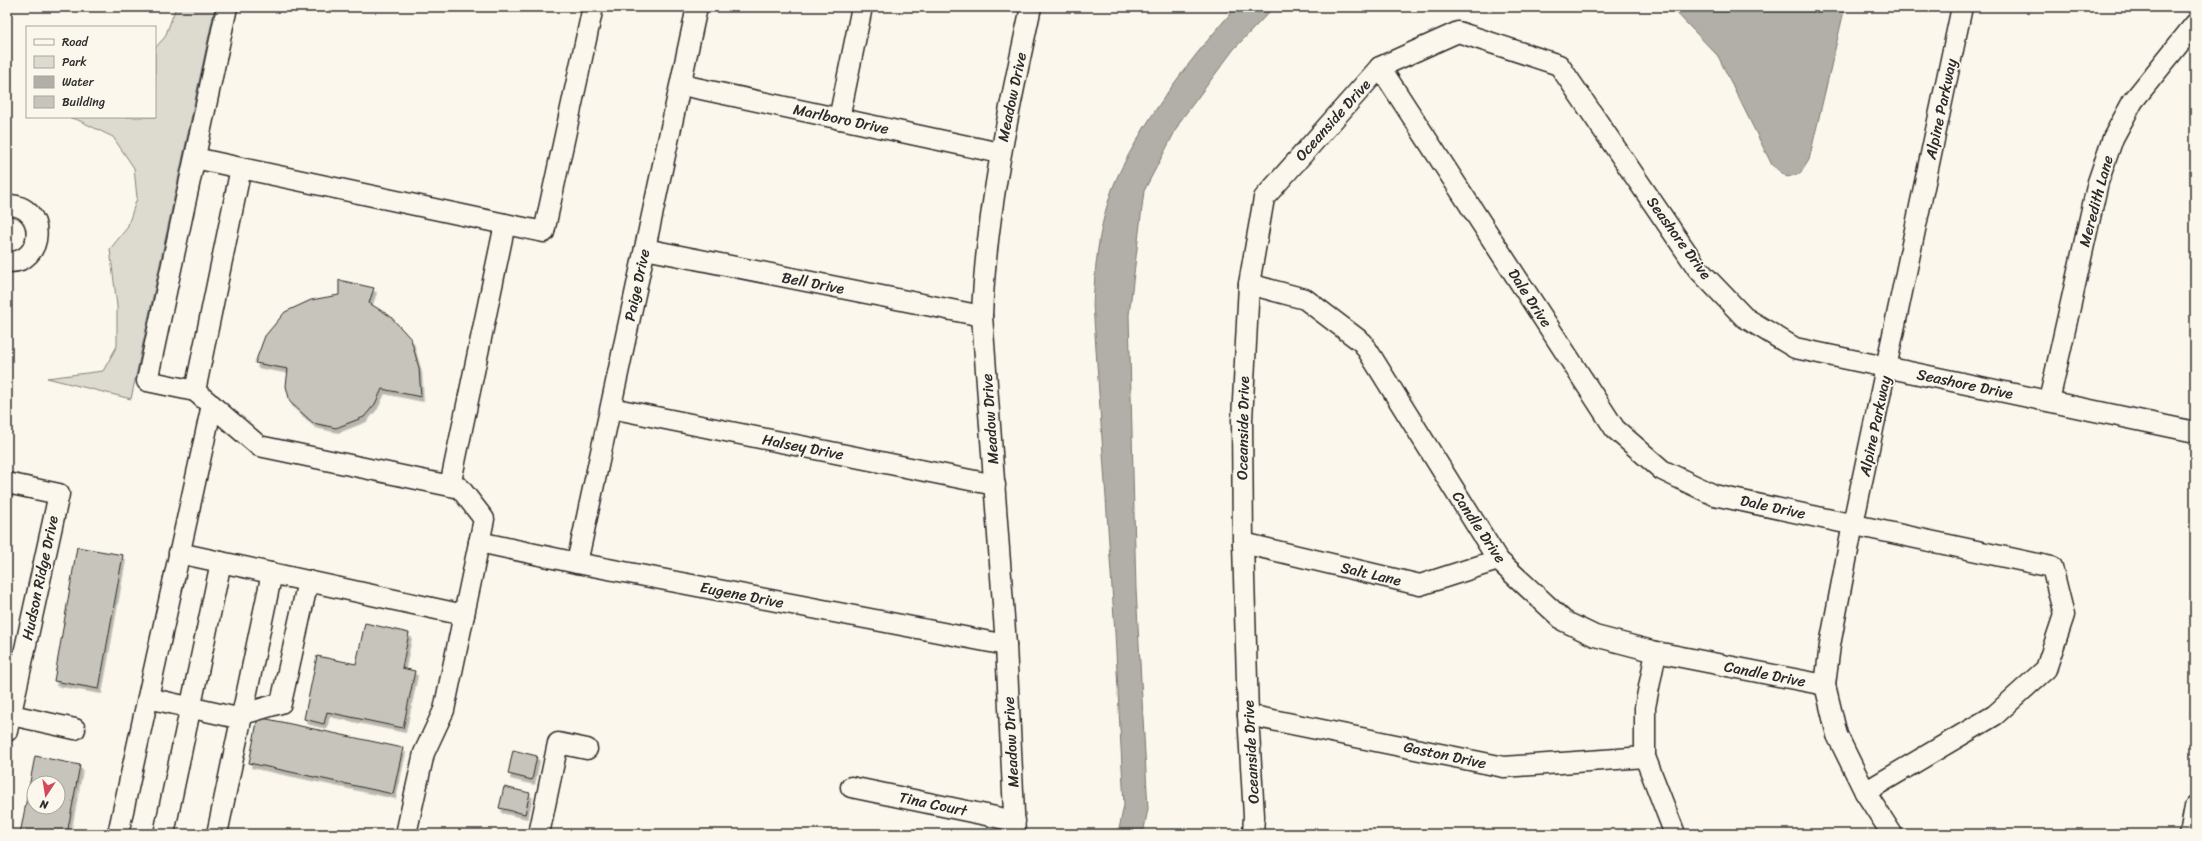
<svg xmlns="http://www.w3.org/2000/svg" width="2202" height="841" font-family="Sriracha,sans-serif">
<style>
.green{fill:#dddad0;stroke:#84827e}
.water{fill:#b1afa7;stroke:#7b7a75}
.building{fill:#c7c4bc;stroke:#2b2b2b;fill-rule:evenodd;filter:url(#shadow)}
.lines{fill:none;stroke-linecap:round;stroke-linejoin:round}
.minor-casing{stroke:#2b2b2b;stroke-width:23}
.minor{stroke:#fbf7ec;stroke-width:20}
.labels{text-anchor:middle;dominant-baseline:central;stroke-width:3.5;stroke-linejoin:round;paint-order:stroke}
.street-label{font-size:15px;fill:#2b2b2b;stroke:#fbf7ec}
</style>
<defs>
<filter id="shadow"><feDropShadow dx="2.5" dy="4.5" stdDeviation="0" flood-color="#0004"/></filter>
</defs>
<rect width="100%" height="100%" fill="#fbf7ec"/>
<filter id="ink" filterUnits="userSpaceOnUse"><feTurbulence type="fractalNoise" baseFrequency=".025" numOctaves="2"/><feDisplacementMap in="SourceGraphic" scale="8" xChannelSelector="R" yChannelSelector="G"/><feConvolveMatrix kernelMatrix="1 2 1 2 8 2 1 2 1" color-interpolation-filters="sRGB"/></filter>
<g filter="url(#ink)">
<path class="green" d="M176,7H215L131,399L47,378L103,371L117,346V306L110,249L127,228L137,198L134,168L113,137L78,120L67,117H155V48L165,37Z"/>
<g class="water">
<path d="M1236,7H1274L1234,49L1181,120L1144,191L1129,315L1136,589L1148,809L1143,834H1118L1124,805L1115,633L1093,304C1095,269 1098,233 1109,199C1114,181 1124,163 1133,147C1162,95 1197,52 1236,7Z"/>
<path d="M1671,7H1843L1844,11L1809,160L1800,174L1787,177L1772,165L1718,56Z"/>
</g>
<g class="building">
<path d="M339,280L374,288L369,303L390,316L411,339L419,368L421,397L382,389L375,404L364,417L336,428L313,423L290,402L286,386L288,369L255,363L265,336L285,312L311,300L339,295Z"/>
<path d="M77,547L123,555L99,689L54,681Z"/>
<path d="M365,623L409,633L402,668L415,671L403,728L327,712L324,724L304,719L317,656L356,664Z"/>
<path d="M258,717L403,748L393,794L249,763Z"/>
<path d="M513,750L537,756L532,780L508,774Z"/>
<path d="M35,756L80,765L67,834H20ZM34,783H58V807H34Z"/>
<path d="M504,787L530,793L525,814L499,808Z"/>
</g>
<g class="lines">
<g class="minor-casing">
<g id="minor">
<path d="M1380,67L1615,429L1662,470L1714,495L2052,567L2064,615L2046,669L1995,715L1865,792"/>
<path d="M682,85L1000,153"/>
<path d="M839,119L862,7"/>
<path d="M195,158L241,168"/>
<path d="M7,205C48,204 45,265 7,262"/>
<path d="M505,224L544,232L593,7"/>
<path d="M645,249L982,316"/>
<path d="M1249,284L1305,299L1363,343L1498,560L1564,621L1595,636L1656,652L1825,685"/>
<path d="M195,391L147,381L227,7"/>
<path d="M2049,401L2098,182L2113,138L2133,101L2195,24"/>
<path d="M611,408L995,485"/>
<path d="M7,483L59,494L7,731"/>
<path d="M479,542L577,563L1006,645"/>
<path d="M1243,543L1420,585L1498,560"/>
<path d="M179,553L464,615"/>
<path d="M577,563L697,7"/>
<path d="M1656,652L1645,707V757L1675,834"/>
<path d="M148,698L233,717L281,703L308,581"/>
<path d="M7,714L75,729"/>
<path d="M1248,715L1504,767L1645,757"/>
<path d="M851,787L1015,821"/>
<path d="M118,834L212,405"/>
<path d="M164,834L221,562"/>
<path d="M217,834L272,573"/>
<path d="M406,834L424,753L444,710L484,519L460,488L259,446L195,391L241,168L505,224L450,486"/>
<path d="M539,834L558,743L587,749"/>
<path d="M1015,834L1006,645L982,316C986,211 1009,110 1031,7"/>
<path d="M1253,834L1254,816L1248,715L1243,543L1242,420L1249,284L1264,198L1380,67L1458,32L1559,65L1698,269L1744,317L1795,348L2195,432"/>
<path d="M1892,834L1865,792L1837,735L1825,685L1830,645L1853,524L1962,7"/>
<path d="M2190,834L2195,807"/>
</g>
</g>
<use href="#minor" class="minor"/>
</g>
</g>
<g class="labels">
<g class="street-label">
<text transform="translate(1012 97) rotate(-78)">Meadow Drive</text>
<text transform="translate(1941 109) rotate(-78)">Alpine Parkway</text>
<text transform="translate(841 119) rotate(12)">Marlboro Drive</text>
<text transform="translate(1333 120) rotate(-48)">Oceanside Drive</text>
<text transform="translate(2096 201) rotate(-75)">Meredith Lane</text>
<text transform="translate(1679 238) rotate(54)">Seashore Drive</text>
<text transform="translate(813 283) rotate(11)">Bell Drive</text>
<text transform="translate(637 285) rotate(-78)">Paige Drive</text>
<text transform="translate(1530 298) rotate(57)">Dale Drive</text>
<text transform="translate(1965 384) rotate(12)">Seashore Drive</text>
<text transform="translate(990 419) rotate(-94)">Meadow Drive</text>
<text transform="translate(1875 426) rotate(-78)">Alpine Parkway</text>
<text transform="translate(1243 428) rotate(-89)">Oceanside Drive</text>
<text transform="translate(803 447) rotate(11)">Halsey Drive</text>
<text transform="translate(1773 507) rotate(12)">Dale Drive</text>
<text transform="translate(1479 527) rotate(56)">Candle Drive</text>
<text transform="translate(1371 574) rotate(13)">Salt Lane</text>
<text transform="translate(40 578) rotate(-78)">Hudson Ridge Drive</text>
<text transform="translate(742 595) rotate(11)">Eugene Drive</text>
<text transform="translate(1765 674) rotate(11)">Candle Drive</text>
<text transform="translate(1011 742) rotate(-93)">Meadow Drive</text>
<text transform="translate(1251 752) rotate(-93)">Oceanside Drive</text>
<text transform="translate(1445 755) rotate(12)">Gaston Drive</text>
<text transform="translate(933 804) rotate(12)">Tina Court</text>
</g>
</g>
<rect width="2202" height="841" fill="none" stroke="#fbf7ec" stroke-width="24"/>
<rect x="12" y="12" width="2178" height="817" fill="none" stroke="#2b2b2b" stroke-width="1.5" filter="url(#ink)"/>
<rect x="26" y="26" width="130" height="92" fill="#fbf7ec" stroke="#a8a59f"/>
<rect x="34" y="39" width="20" height="6" fill="#fbf7ec" stroke="#a8a59f"/>
<text x="62" y="46" font-size="12" fill="#2b2b2b">Road</text>
<rect x="34" y="56" width="20" height="12" fill="#dddad0" stroke="#a8a59f"/>
<text x="62" y="66" font-size="12" fill="#2b2b2b">Park</text>
<rect x="34" y="76" width="20" height="12" fill="#b1afa7" stroke="#a8a59f"/>
<text x="62" y="86" font-size="12" fill="#2b2b2b">Water</text>
<rect x="34" y="96" width="20" height="12" fill="#c7c4bc" stroke="#a8a59f"/>
<text x="62" y="106" font-size="12" fill="#2b2b2b">Building</text>
<g transform="translate(46 795) rotate(192)"><circle r="19" fill="#fbf7ec" stroke="#a8a59f"/>
<path d="M0-3L7 15L0 10L-7 15Z" fill="#d1495b"/>
<text y="-6" font-size="11" font-weight="bold" text-anchor="middle" fill="#2b2b2b">N</text>
</g>
</svg>
